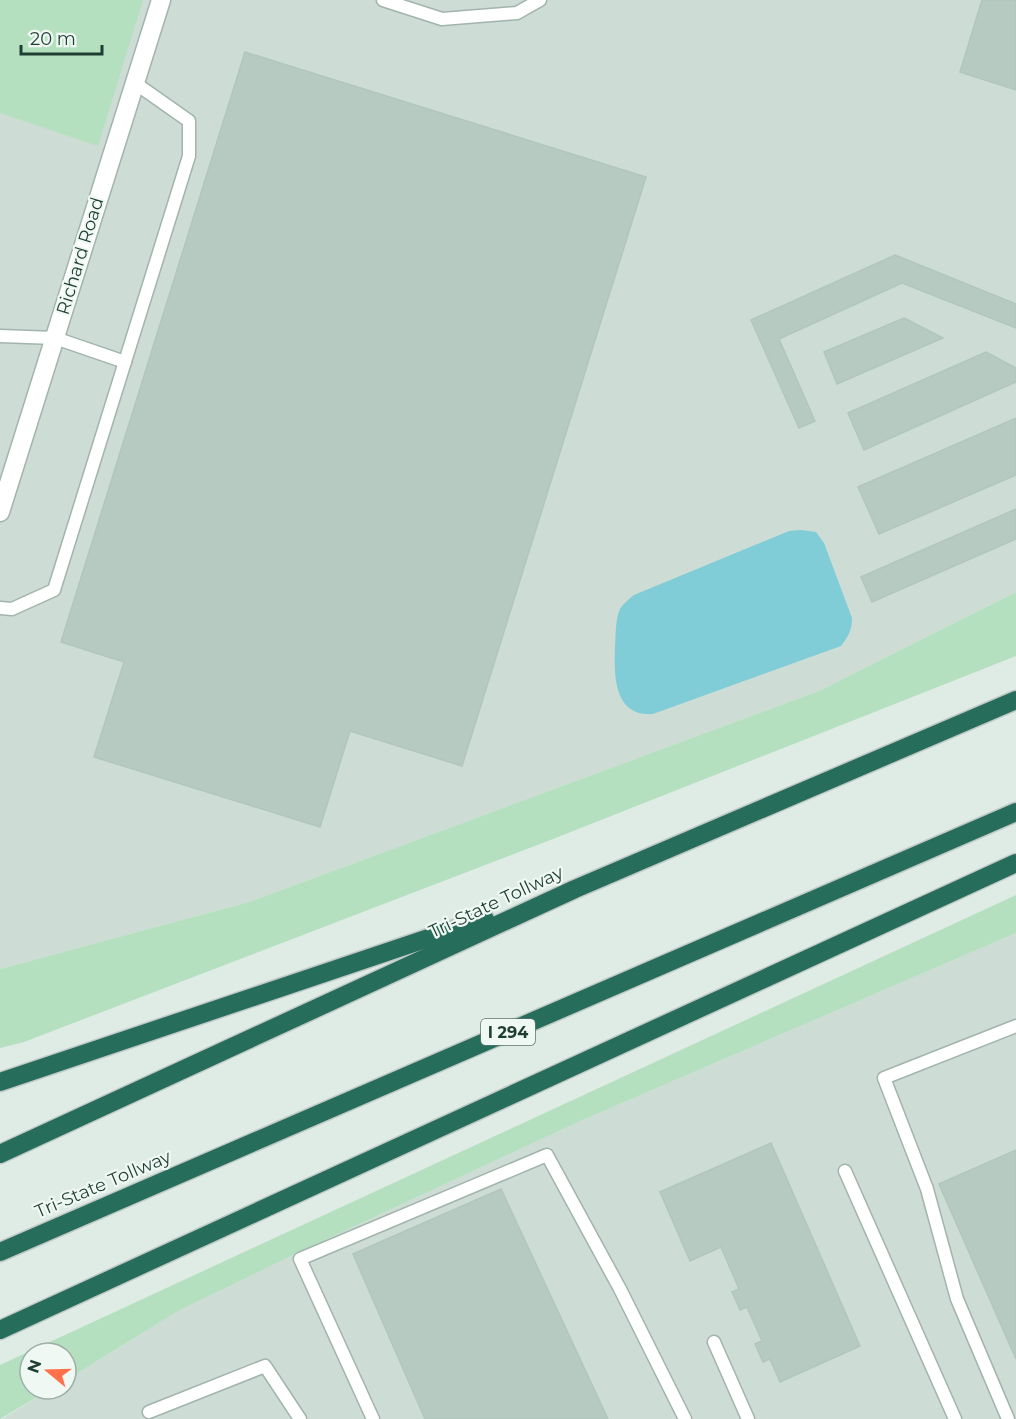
<svg xmlns="http://www.w3.org/2000/svg" width="1016" height="1419" font-family="Montserrat,sans-serif">
<style>
.built{fill:#cddcd5}
.green{fill:#b5e0bf}
.water{fill:#80ccd7}
.building{fill:#b7cac1;stroke:#b1c6bd;stroke-width:1.5}
.lines{fill:none;stroke-linecap:round;stroke-linejoin:round}
.lane-casing{stroke:#a1b4ad;stroke-width:15}
.street-casing{stroke:#a1b4ad;stroke-width:21}
.highway-casing{stroke:#c0c9c6;stroke-width:21}
.lane{stroke:#fff;stroke-width:12}
.street{stroke:#fff;stroke-width:18}
.highway{stroke:#276d5c;stroke-width:18}
.labels{text-anchor:middle;dominant-baseline:central;stroke-width:4.5;stroke-linejoin:round;paint-order:stroke}
.shield{fill:#f0f8f4;stroke:#5d766e;stroke-width:1.5}
.shield-label{font-size:16px;font-weight:bold;fill:#1e3e34}
.street-label{font-size:18px;fill:#1e3e34;stroke:#f0f8f4}
</style>
<rect width="100%" height="100%" fill="#dfece6"/>
<g class="built">
<path d="M0,0H1016V592L819,691L249,902L0,969Z"/>
<path d="M1016,933V1419H2L51,1389H66V1380L178,1311L310,1247L578,1122Z"/>
</g>
<g class="green">
<path d="M0,0H143L98,146L0,113Z"/>
<path d="M1016,592V656L553,839L24,1042L0,1048V969L249,902L819,691Z"/>
<path d="M1016,895V933L578,1122L310,1247L178,1311L66,1380V1353H30V1389H51L0,1419V1365Z"/>
</g>
<path class="water" d="M801,530L816,532L824,543L852,618C852,630 848,637 841,646L653,714C613,717 614,674 615,646C616,634 615,620 620,609C623,604 629,599 634,595L789,531Z"/>
<g class="building">
<path d="M982,0H1016V90L960,72Z"/>
<path d="M245,52L646,177L462,766L350,731L320,827L94,757L124,662L61,642Z"/>
<path d="M895,255L1016,304V328L902,283L779,339L815,421L799,428L751,320Z"/>
<path d="M904,318L943,338L837,384L824,352Z"/>
<path d="M986,352L1016,368V382L864,450L848,413Z"/>
<path d="M1016,418V475L879,534L858,487Z"/>
<path d="M1016,509V539L872,602L861,577Z"/>
<path d="M771,1143L860,1346L780,1382L770,1359L763,1362L755,1344L762,1341L747,1307L740,1310L732,1292L739,1289L721,1247L690,1261L660,1192Z"/>
<path d="M1016,1150V1359L939,1184Z"/>
<path d="M501,1189L608,1419H425L353,1254Z"/>
</g>
<g class="lines">
<g class="lane-casing">
<g id="lane">
<path d="M383,0L442,19L517,13L540,0"/>
<path d="M0,336L55,338L125,362"/>
<path d="M0,608L12,609L54,590L189,156V121L135,83"/>
<path d="M845,1171L955,1419"/>
<path d="M714,1342L748,1419"/>
<path d="M149,1412L265,1366L300,1419"/>
<path d="M373,1419L300,1259L547,1155L620,1289L685,1419"/>
<path d="M1008,1419L957,1299L927,1189L884,1078L1016,1026"/>
</g>
</g>
<g class="street-casing">
<path id="street" d="M0,512L161,0"/>
</g>
<g class="highway-casing">
<g id="highway">
<path d="M0,1082L485,919"/>
<path d="M0,1154L575,889L1016,700"/>
<path d="M0,1252L1016,812"/>
<path d="M0,1330L1016,863"/>
</g>
</g>
<use href="#lane" class="lane"/>
<use href="#street" class="street"/>
<use href="#highway" class="highway"/>
</g>
<g class="labels">
<rect class="shield" x="481" y="1019" width="54" height="26" rx="4.5"/>
<g class="shield-label">
<text x="508" y="1032">I 294</text>
</g>
<g class="street-label">
<text transform="translate(80 256) rotate(-73)">Richard Road</text>
<text transform="translate(496 902) rotate(-25)">Tri-State Tollway</text>
<text transform="translate(103 1184) rotate(-23)">Tri-State Tollway</text>
</g>
</g>
<g transform="translate(48 1371) rotate(289)"><circle r="28" fill="#f0f8f4" stroke="#9caea7" stroke-width="1.5"/>
<path d="M0-4.5L10 22L0 15L-10 22Z" fill="#ff714a"/>
<text y="-9" font-size="16" font-weight="bold" text-anchor="middle" fill="#1e3e34">N</text>
</g>
<path d="M21 45v9h81v-9" fill="none" stroke="#1e3e34" stroke-width="3"/>
<text x="30" y="45" font-size="18" fill="#1e3e34" stroke="#f0f8f4" stroke-width="4.5" paint-order="stroke">20 m</text>
</svg>
